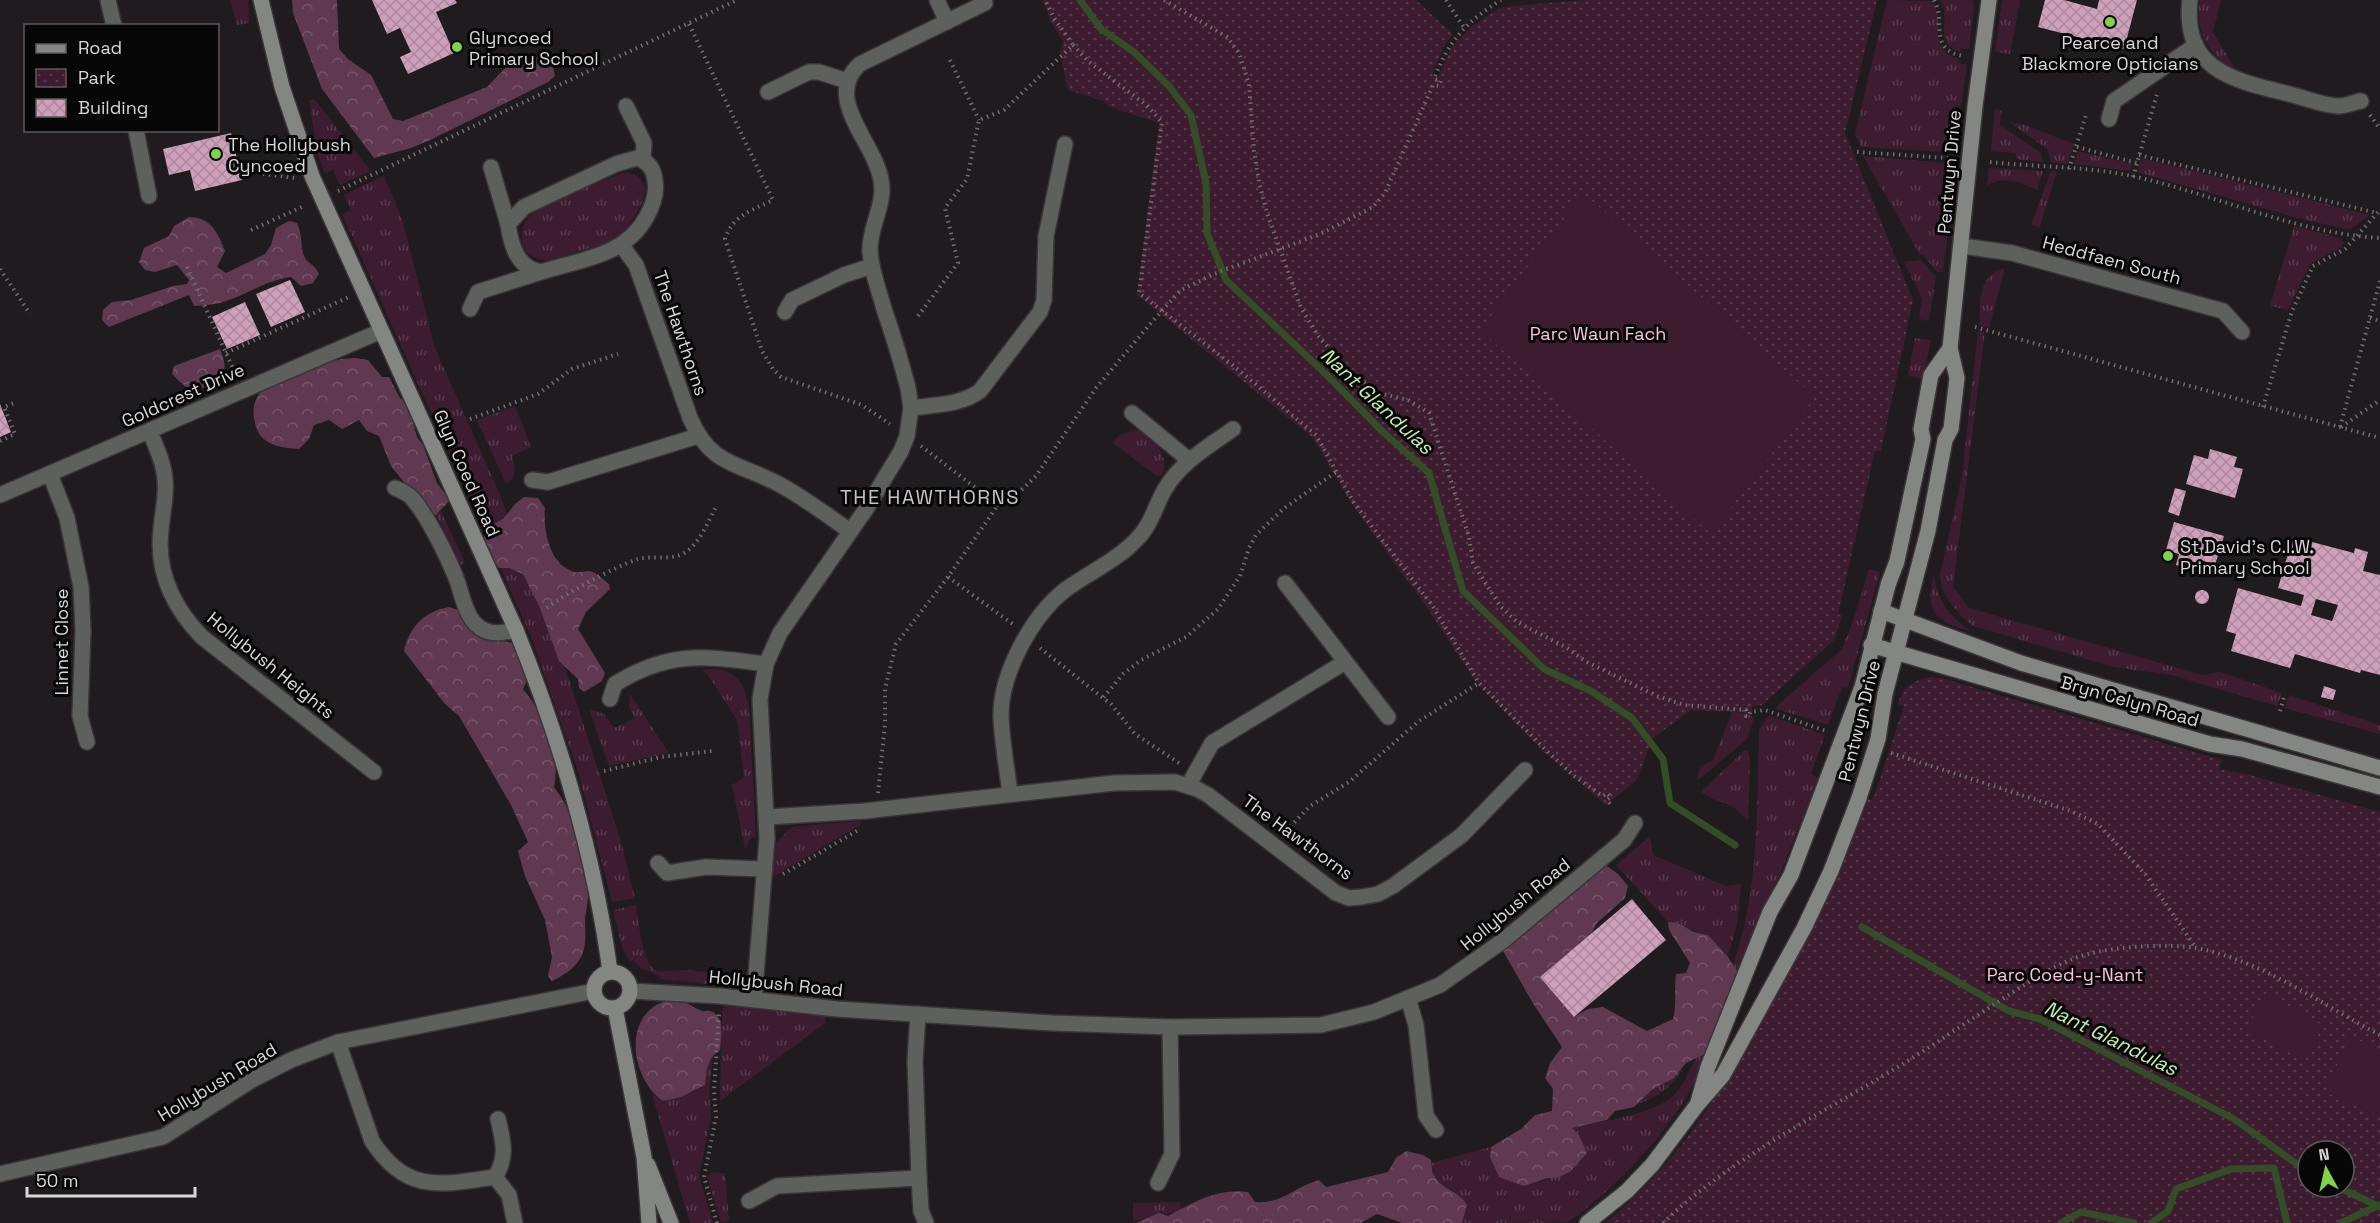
<svg xmlns="http://www.w3.org/2000/svg" width="2380" height="1223" font-family="'Space Grotesk',sans-serif">
<style>
.grass{fill:url(#grass-tufts)}
.forest{fill:url(#forest-crowns)}
.park{fill:url(#park-dots);fill-rule:evenodd}
.garden{fill:#3d1c30}
.lines{fill:none;stroke-linecap:round;stroke-linejoin:round}
.stream{stroke:#354c28;stroke-width:7}
.building{fill:url(#building-cross-hatch);fill-rule:evenodd}
.street-casing{stroke:#3a3538;stroke-width:18}
.secondary-casing{stroke:#3a3538;stroke-width:18}
.path{stroke:#726e70;stroke-width:4;stroke-dasharray:1.5 4.5;stroke-linecap:butt}
.street{stroke:#5e605e;stroke-width:15}
.secondary{stroke:#848683;stroke-width:15}
.poi-dot{fill:#83d04e;stroke:#080708;stroke-width:2}
.labels{text-anchor:middle;dominant-baseline:central;stroke-width:6;stroke-linejoin:round;paint-order:stroke}
.poi-label{font-size:18px;fill:#dad7d8;stroke:#080708;text-anchor:start}
.street-label{font-size:18px;fill:#dad7d8;stroke:#080708}
.park-label{font-size:18px;fill:#fac1e0;stroke:#080708}
.water-label{font-size:20px;font-style:italic;fill:#c3ecad;stroke:#080708}
.neighbourhood-label{font-size:20px;letter-spacing:1.5px;fill:#c8c2c5;stroke:#080708}
</style>
<defs>
<pattern id="grass-tufts" width="24" height="20" patternUnits="userSpaceOnUse" patternTransform="scale(1.5)"><rect width="24" height="20" fill="#3d1c30"/><path d="M3 7l-1-3M5 7V3M7 7l1-3M15 17l-1-3M17 17v-4M19 17l1-3" fill="none" stroke="#583c4d"/></pattern>
<pattern id="forest-crowns" width="20" height="18" patternUnits="userSpaceOnUse" patternTransform="scale(1.5)"><rect width="20" height="18" fill="#603950"/><path d="M2 6a3 3 0 1 1 6 0M12 15a3 3 0 1 1 6 0" fill="none" stroke="#765568"/></pattern>
<pattern id="park-dots" width="8" height="8" patternUnits="userSpaceOnUse" patternTransform="scale(1.5)"><rect width="8" height="8" fill="#3d1c30"/><path d="M2 2h.1M6 6h.1" fill="none" stroke="#583c4d" stroke-width="1.8" stroke-linecap="round"/></pattern>
<pattern id="building-cross-hatch" width="8" height="8" patternUnits="userSpaceOnUse" patternTransform="scale(1.5)"><rect width="8" height="8" fill="#cfa0ba"/><path d="M0 0l8 8M0 8l8-8" fill="none" stroke="#ac889c"/></pattern>
</defs>
<rect width="100%" height="100%" fill="#201b1e"/>
<g class="grass">
<path d="M230,0H248L249,23L237,25Z"/>
<path d="M1887,0L1932,1C1947,20 1925,49 1959,59V63L1967,65L1961,107L1953,106L1949,152L1861,147L1855,134Z"/>
<path d="M1940,0H1973L1974,8L1969,49L1961,48L1960,52C1931,42 1953,19 1940,0Z"/>
<path d="M2002,0H2020L2010,54L1995,52Z"/>
<path d="M2200,0H2221L2213,32L2234,67C2208,59 2195,26 2200,0Z"/>
<path d="M314,99L371,171L340,185L333,170L325,174L317,152L309,100Z"/>
<path d="M1995,109L2002,110L2000,125L2040,152L2044,162L2016,159V153L1991,151Z"/>
<path d="M2009,122L2022,124L2074,144L2068,164L2051,162L2047,149Z"/>
<path d="M2078,151L2132,164L2130,171L2074,164Z"/>
<path d="M1863,156L1947,163L1943,204L1951,206L1943,272H1937L1923,255H1920Z"/>
<path d="M2141,158L2370,215L2352,228L2346,229L2301,219L2137,172Z"/>
<path d="M1989,168L2043,171L2037,190C2021,182 2004,176 1987,185Z"/>
<path d="M2051,171H2057L2040,227L2031,225Z"/>
<path d="M628,172C653,182 646,197 635,215C629,225 623,235 613,241L546,261C535,259 524,254 522,242C521,234 522,226 527,219C536,207 602,182 619,174Z"/>
<path d="M384,175L403,222L435,348L500,495L569,679L622,845L635,898L612,902L577,768L530,634L342,214L351,210L344,195Z"/>
<path d="M2294,226L2336,237L2344,242L2342,247L2310,264L2288,310L2270,306Z"/>
<path d="M1921,260L1936,277L1929,321L1919,319L1922,299L1904,262Z"/>
<path d="M2005,268L1989,328L1980,326C1980,304 1977,274 2005,268Z"/>
<path d="M1978,331L1985,332L1953,587L1969,608L2202,675L2220,672L2282,693L2277,706L2171,675L2114,667L1973,626L1961,616L1948,600L1942,588L1940,575L1962,475Z"/>
<path d="M1915,338L1931,340L1923,379L1908,376Z"/>
<path d="M515,406L531,447L512,456C515,466 518,478 506,484L477,420Z"/>
<path d="M1141,430C1155,440 1170,457 1162,475L1157,476L1113,443C1117,434 1131,430 1141,430Z"/>
<path d="M441,511L463,558L465,563L461,565L436,515Z"/>
<path d="M1869,569L1880,572L1848,688L1842,687L1828,725L1776,709L1777,706L1842,649L1854,618Z"/>
<path d="M1934,574C1936,599 1950,617 1970,631C1933,621 1925,611 1934,574Z"/>
<path d="M715,669C739,671 745,687 749,708L756,838L751,837L745,849L732,785L744,778L737,720L708,675L702,670Z"/>
<path d="M630,694L669,753L609,766L589,709L604,714L614,728L635,718L629,707Z"/>
<path d="M2289,695L2380,725V734L2285,708Z"/>
<path d="M1732,712L1744,713V717L1754,718L1747,739L1697,781L1700,767L1713,760Z"/>
<path d="M1768,716L1774,717L1825,735L1811,774L1819,778L1739,974L1733,965C1759,894 1757,805 1759,730Z"/>
<path d="M1745,750L1748,751L1750,761L1748,821C1730,799 1720,805 1701,792Z"/>
<path d="M861,821L860,825L773,877L776,843L792,827Z"/>
<path d="M1650,836L1653,855L1726,886L1741,884L1737,924L1728,957L1708,935L1668,922L1616,865Z"/>
<path d="M636,905C639,921 641,964 657,971L689,970L717,973L716,985L660,979L661,977L641,968L633,960L630,962L622,947L613,910Z"/>
<path d="M724,1005L826,1016L825,1023L820,1027L720,1101L722,1011Z"/>
<path d="M1709,1052C1686,1108 1646,1157 1600,1197C1590,1205 1579,1216 1567,1222C1558,1223 1479,1223 1462,1223L1467,1205C1457,1185 1432,1191 1432,1163L1491,1147L1490,1157L1541,1182L1547,1178L1570,1172L1581,1158L1571,1128C1600,1121 1649,1116 1672,1097C1687,1083 1687,1069 1697,1058C1699,1055 1705,1053 1709,1052Z"/>
<path d="M713,1054L709,1094L711,1117L699,1176L713,1223H690L652,1094L663,1101C677,1098 694,1093 705,1085L708,1063Z"/>
<path d="M1683,1068C1671,1088 1659,1096 1638,1104L1653,1089L1674,1078Z"/>
<path d="M710,1173H725L729,1221L721,1222L707,1177Z"/>
<path d="M1180,1202L1181,1211L1133,1221V1203Z"/>
</g>
<g class="forest">
<path d="M292,0H337L339,49L348,59L371,75L393,119L403,121L487,87L511,62L545,56L553,65L555,76L548,82L428,141L411,148L374,158L322,89L293,13Z"/>
<path d="M189,217C211,217 218,233 225,251L217,267L226,273L265,254L271,245L276,228L289,221L297,223C303,236 300,246 304,256C307,264 314,263 319,274L313,283L301,286L291,277C266,280 247,295 223,302C213,305 204,305 194,306L189,295L109,327L102,320L103,310L112,302L131,300L173,286L187,284L189,280L177,265L155,272L145,270L139,262L144,248L169,236L174,226Z"/>
<path d="M220,349C226,365 227,369 217,384C190,391 192,394 172,374L174,366Z"/>
<path d="M355,358L368,360L382,377H389L400,398L408,405L417,437L423,445L437,483L450,500L436,515H430L391,466L379,436L367,431L359,420L342,429L329,420L314,425L309,439L299,449C283,448 262,446 256,427C252,413 252,401 263,389C274,378 325,364 341,359Z"/>
<path d="M524,497L538,498L545,508C543,529 549,566 575,572C579,573 585,571 589,571C597,572 603,580 609,584L610,589L586,612L578,629L605,673L602,681L584,692L579,688L578,679L559,661L540,608L523,574L509,568H499L486,554L482,540L492,525L503,519L516,503Z"/>
<path d="M449,607L461,611L478,636L517,644L529,677L523,689C544,714 561,753 554,787C576,816 589,859 588,895C588,903 586,911 585,918C585,931 587,943 582,955C576,968 564,975 552,981L548,976L552,957L545,920L525,876L518,851L528,842L511,805L459,716L445,704L404,651C409,627 425,611 449,607Z"/>
<path d="M1604,864L1618,874L1628,886L1625,898L1597,923L1591,934L1541,977L1574,1017L1588,1009L1603,1007L1647,1031L1673,1019C1677,1005 1674,990 1676,974L1686,973L1690,963L1669,930L1668,922L1678,923L1694,932L1708,935L1728,957L1739,974L1733,985L1734,989L1726,997L1721,1022L1709,1052L1686,1063L1674,1078L1653,1089L1634,1107L1615,1111L1607,1120L1572,1128L1579,1135L1587,1153L1570,1172L1556,1178H1547L1524,1186L1499,1177L1490,1157L1491,1147L1521,1129L1535,1115L1552,1111L1553,1089L1545,1078L1550,1063L1562,1047L1534,1005L1503,951L1505,945Z"/>
<path d="M678,1000C688,1002 691,1007 700,1010C706,1013 703,1010 710,1011C726,1015 721,1038 720,1050C706,1059 707,1071 705,1085L681,1097L663,1101C636,1083 623,1031 652,1008C660,1001 669,1001 678,1000Z"/>
<path d="M1406,1151L1423,1155L1431,1160C1432,1165 1431,1170 1434,1175C1441,1190 1459,1190 1467,1205L1462,1223H1402L1377,1214L1361,1223H1136L1159,1213L1168,1216C1194,1202 1218,1188 1248,1192L1255,1202C1281,1205 1296,1186 1319,1180L1326,1187L1388,1172L1396,1158Z"/>
</g>
<g class="park">
<path d="M1042,0H1416L1453,35L1445,44L1432,75L1438,77L1452,47L1472,26L1502,7L1584,0H1877L1845,133L1913,300L1881,451H1875L1838,614L1842,616L1834,640L1762,705L1752,707V718L1744,717V712L1691,710L1653,738L1637,780L1606,805L1544,752L1475,681L1424,603L1353,506L1313,438L1137,295L1159,123L1107,106L1104,101L1068,90L1060,52L1063,41L1052,24Z"/>
<path d="M1929,677L1941,678L2222,760L2219,769L2254,776L2380,812V1223H1605C1684,1160 1728,1080 1774,993C1794,956 1814,920 1832,884C1846,856 1856,827 1868,799L1873,800L1904,706L1898,704C1902,688 1913,680 1929,677ZM2308,1151H2344V1187H2308Z"/>
</g>
<g class="garden">
<path d="M1583,193L1815,397L1711,534L1480,330Z"/>
<path d="M2266,993L2324,1026L2318,1036L2319,1046L2312,1050L2305,1061L2246,1029L2253,1017L2251,1014L2252,1007L2259,1005Z"/>
<path d="M2350,1036L2380,1050V1117L2325,1092Z"/>
</g>
<g class="lines">
<g class="stream">
<path d="M1080,0L1101,29L1134,52L1169,86L1191,115L1206,183L1207,233L1226,280L1327,375L1382,431L1429,473L1463,591L1544,669L1591,691L1632,718L1663,759L1670,803L1735,845"/>
<path d="M1862,927L2009,1011L2040,1019L2234,1119L2308,1172"/>
<path d="M2338,1187L2380,1207"/>
<path d="M2061,1223L2081,1212L2134,1223"/>
<path d="M2151,1223L2168,1211L2176,1189L2231,1169L2274,1168L2287,1223"/>
<path d="M2341,1223L2377,1206"/>
</g>
</g>
<g class="building">
<path d="M372,0H455L457,3L436,12L454,53L408,74L400,57L411,52L400,28L387,34Z"/>
<path d="M2045,0H2064L2097,9L2099,0H2137L2124,49L2038,27Z"/>
<path d="M231,133L242,180L195,191L190,170L169,175L163,149Z"/>
<path d="M290,280L305,312L271,327L256,294Z"/>
<path d="M245,302L260,335L227,349L212,317Z"/>
<path d="M0,404L11,432L0,437Z"/>
<path d="M2210,449L2237,457L2234,467L2243,469L2235,498L2186,484L2194,455L2208,459Z"/>
<path d="M2175,488L2186,491L2179,516L2168,512Z"/>
<path d="M2174,522L2224,536L2215,565L2201,560L2198,571L2176,565L2179,554L2166,550Z"/>
<path d="M2293,537L2354,553L2355,548L2368,552L2363,571L2380,575V675L2361,670L2360,673L2295,654L2290,668L2231,651L2236,634L2226,631L2238,588L2301,606L2304,595L2278,588ZM2316,599L2338,605L2332,621L2311,615Z"/>
<circle cx="2202" cy="597" r="7"/>
<path d="M2324,686L2336,690L2333,700L2321,697Z"/>
<path d="M1632,899L1666,940L1574,1017L1540,977Z"/>
</g>
<g class="lines">
<g class="street-casing">
<g id="street">
<path d="M108,0L114,26"/>
<path d="M937,0L947,22"/>
<path d="M2190,0C2182,69 2232,80 2285,93C2300,96 2324,106 2339,106C2346,106 2354,102 2361,101"/>
<path d="M768,92L809,72H819L847,81"/>
<path d="M626,106L644,143L643,159"/>
<path d="M2109,119L2114,101L2196,45"/>
<path d="M136,130L149,196"/>
<path d="M637,158C648,161 654,169 655,181C657,193 653,205 647,216C625,257 581,259 541,272C517,268 511,245 508,224L524,207L616,164Z"/>
<path d="M491,167L508,224"/>
<path d="M622,246L636,265L690,418C712,469 741,462 784,487C807,500 828,516 850,531"/>
<path d="M1962,246L2012,253L2223,311L2242,332"/>
<path d="M470,309L478,292L541,272"/>
<path d="M785,312L792,300L844,275L872,266"/>
<path d="M911,408C934,405 961,405 980,391L1040,312L1044,300L1046,236L1065,144"/>
<path d="M1132,413L1189,460"/>
<path d="M150,432C156,447 164,463 165,480C167,496 162,513 161,530C156,572 174,608 202,637L374,772"/>
<path d="M50,474L67,518L81,587L83,630L80,716L87,742"/>
<path d="M532,480L548,482L698,436"/>
<path d="M395,488C400,490 407,493 411,497C426,513 448,557 456,578C463,595 465,621 484,630C494,635 506,632 516,630"/>
<path d="M0,495L381,331"/>
<path d="M1285,583L1388,717"/>
<path d="M610,699L615,684C670,650 704,656 766,664"/>
<path d="M1188,786L1212,743L1345,662"/>
<path d="M1010,794C1007,768 1002,742 1001,717C1000,674 1032,616 1065,590C1088,573 1116,561 1136,540C1151,526 1155,506 1165,489C1181,462 1208,447 1233,429"/>
<path d="M767,817L865,811L1114,783L1175,782L1197,789L1208,795L1336,893L1349,898L1362,897L1378,894L1393,886L1462,835L1525,770"/>
<path d="M658,863L667,873L706,867L765,869"/>
<path d="M631,991L720,996L837,1009L1052,1023L1170,1027L1321,1025L1374,1012L1440,985L1504,940L1624,840L1635,823"/>
<path d="M1408,998L1416,1025L1426,1116L1436,1130"/>
<path d="M754,1000L767,838L760,699L766,664L780,633L866,509L901,451L907,436L911,408L908,388C901,361 893,335 884,309C879,290 871,271 870,251C869,227 886,204 881,180C875,142 822,98 860,64L985,3"/>
<path d="M918,1014L915,1061L919,1178L921,1211L926,1223"/>
<path d="M338,1042L372,1141C406,1194 441,1185 495,1177"/>
<path d="M498,1119C503,1140 508,1157 495,1177L509,1195L515,1223"/>
<path d="M0,1174L163,1137L252,1080L291,1060L338,1042L594,991"/>
<path d="M1158,1183L1172,1154L1170,1027"/>
<path d="M749,1201L777,1186L919,1178"/>
</g>
</g>
<g class="secondary-casing">
<g id="secondary">
<path d="M261,0L282,87L312,176L516,630C560,739 594,855 610,971"/>
<path d="M1881,611L2021,663L2380,768"/>
<path d="M1871,645L2210,744L2242,749L2380,787"/>
<circle cx="612" cy="990" r="18"/>
<path d="M615,1008L644,1157L649,1223"/>
<path d="M1698,1102L1708,1067L1770,912L1791,875L1862,687L1888,585L1897,561L1923,439L1921,429L1931,375L1950,348"/>
<path d="M648,1165L671,1223"/>
<path d="M1587,1223L1627,1191L1652,1165L1697,1105L1723,1075L1804,928L1831,871L1859,798L1878,739L1885,694L1928,531L1945,440L1951,429L1957,378L1950,348L1975,106L1989,0"/>
</g>
</g>
<g class="path">
<path d="M1164,0L1227,37L1239,53L1249,84L1254,151L1259,182L1267,213L1301,308L1319,337L1354,376L1378,393L1408,400L1429,413L1469,537L1473,563L1500,606L1517,622L1567,648L1585,661L1657,696L1684,705L1746,710V716H1749L1750,712L1765,710L1826,731"/>
<path d="M1446,0L1465,29"/>
<path d="M1934,0C1947,22 1927,49 1963,56"/>
<path d="M689,24L773,200C751,211 733,215 725,239L762,351L773,369L781,377L862,405L890,424"/>
<path d="M1073,45L1089,62L1145,104L1162,122L1139,293L1235,367L1316,435L1354,503L1432,605L1479,683L1548,752L1574,776L1603,796L1607,793L1611,797L1607,800L1611,805"/>
<path d="M950,60L979,120"/>
<path d="M2370,115L2380,129"/>
<path d="M2077,147L2137,163"/>
<path d="M1857,152L1948,158"/>
<path d="M2139,155L2377,213"/>
<path d="M1990,162C2035,167 2082,166 2127,175C2211,192 2293,233 2380,238"/>
<path d="M2069,169L2086,115"/>
<path d="M257,173L295,178"/>
<path d="M2133,177L2157,94"/>
<path d="M338,191L737,0"/>
<path d="M251,230L302,207"/>
<path d="M187,267L236,375"/>
<path d="M0,269L30,314"/>
<path d="M918,316L958,263L945,208L967,179L979,120L1004,110L1073,45L1054,18L1045,0"/>
<path d="M2370,318L2380,321"/>
<path d="M1975,327L2380,438"/>
<path d="M226,353L349,297"/>
<path d="M2263,407L2292,311L2313,266L2345,249L2380,210"/>
<path d="M470,419L538,394L572,369L618,354"/>
<path d="M2340,427L2380,281"/>
<path d="M2341,427L2380,400"/>
<path d="M0,441L15,434L4,407L14,403"/>
<path d="M921,446L998,505L1009,502L1036,476L1096,388L1150,324L1181,290L1214,274L1320,234L1373,207L1385,193L1433,85L1439,86L1441,81L1434,79C1449,40 1466,22 1501,0"/>
<path d="M948,577L1014,625"/>
<path d="M547,608C568,592 614,567 638,559C653,555 670,561 684,553C700,544 708,521 716,507"/>
<path d="M1040,648L1103,698"/>
<path d="M2280,711L2285,694"/>
<path d="M1891,753L2071,811L2098,824L2145,874L2196,948"/>
<path d="M1179,763L1135,734L1111,704L1103,698L1123,674L1141,660L1186,637L1218,609L1240,576L1249,548L1256,535L1283,509L1336,472"/>
<path d="M604,771L661,757L712,751"/>
<path d="M878,793L885,724V689L896,644L948,577L998,505"/>
<path d="M1286,831L1310,806L1349,782L1419,721L1479,683"/>
<path d="M783,874L857,831"/>
<path d="M717,1223L704,1177L716,1117L714,1091L719,1014"/>
<path d="M1663,1223C1732,1157 1820,1115 1901,1065C1937,1043 1971,1019 2007,996C2032,980 2058,962 2088,954C2115,947 2168,943 2196,948C2264,961 2320,1004 2380,1035"/>
</g>
<use href="#street" class="street"/>
<use href="#secondary" class="secondary"/>
</g>
<g class="poi-dot">
<circle cx="2110" cy="22" r="6"/>
<circle cx="457" cy="47" r="6"/>
<circle cx="216" cy="154" r="6"/>
<circle cx="2168" cy="556" r="6"/>
</g>
<g class="labels">
<g class="poi-label">
<text x="469" y="37">Glyncoed<tspan x="469" dy="21">Primary School</tspan></text>
<text x="2110" y="42" text-anchor="middle">Pearce and<tspan x="2110" dy="21">Blackmore Opticians</tspan></text>
<text x="228" y="144">The Hollybush<tspan x="228" dy="21">Cyncoed</tspan></text>
<text x="2180" y="546">St David's C.I.W.<tspan x="2180" dy="21">Primary School</tspan></text>
</g>
<g class="street-label">
<text transform="translate(1949 172) rotate(-85)">Pentwyn Drive</text>
<text transform="translate(2112 260) rotate(15)">Heddfaen South</text>
<text transform="translate(681 333) rotate(71)">The Hawthorns</text>
<text transform="translate(183 395) rotate(-24)">Goldcrest Drive</text>
<text transform="translate(467 473) rotate(66)">Glyn Coed Road</text>
<text transform="translate(61 642) rotate(-90)">Linnet Close</text>
<text transform="translate(271 665) rotate(39)">Hollybush Heights</text>
<text transform="translate(2130 701) rotate(16)">Bryn Celyn Road</text>
<text transform="translate(1859 721) rotate(-76)">Pentwyn Drive</text>
<text transform="translate(1298 837) rotate(36)">The Hawthorns</text>
<text transform="translate(1515 904) rotate(-39)">Hollybush Road</text>
<text transform="translate(776 983) rotate(6)">Hollybush Road</text>
<text transform="translate(217 1082) rotate(-31)">Hollybush Road</text>
</g>
<g class="park-label">
<text x="1598" y="333">Parc Waun Fach</text>
<text x="2065" y="974">Parc Coed-y-Nant</text>
</g>
<g class="water-label">
<text transform="translate(1377 401) rotate(43)">Nant Glandulas</text>
<text transform="translate(2111 1038) rotate(26)">Nant Glandulas</text>
</g>
<g class="neighbourhood-label">
<text x="930" y="497">THE HAWTHORNS</text>
</g>
</g>
<rect x="24" y="24" width="195" height="108" fill="#080708" stroke="#5c5a5b" stroke-width="1.5"/>
<rect x="36" y="44" width="30" height="9" fill="#848683" stroke="#5c5a5b" stroke-width="1.5"/>
<text x="78" y="54" font-size="18" fill="#dad7d8">Road</text>
<rect x="36" y="69" width="30" height="18" fill="url(#park-dots)" stroke="#5c5a5b" stroke-width="1.5"/>
<text x="78" y="84" font-size="18" fill="#dad7d8">Park</text>
<rect x="36" y="99" width="30" height="18" fill="url(#building-cross-hatch)" stroke="#5c5a5b" stroke-width="1.5"/>
<text x="78" y="114" font-size="18" fill="#dad7d8">Building</text>
<g transform="translate(2326 1169) rotate(352)"><circle r="28" fill="#080708" stroke="#5c5a5b" stroke-width="1.5"/>
<path d="M0-4.5L10 22L0 15L-10 22Z" fill="#83d04e"/>
<text y="-9" font-size="16" font-weight="bold" text-anchor="middle" fill="#dad7d8">N</text>
</g>
<path d="M27 1187v9h168v-9" fill="none" stroke="#dad7d8" stroke-width="3"/>
<text x="36" y="1187" font-size="18" fill="#dad7d8" stroke="#080708" stroke-width="4.5" paint-order="stroke">50 m</text>
</svg>
